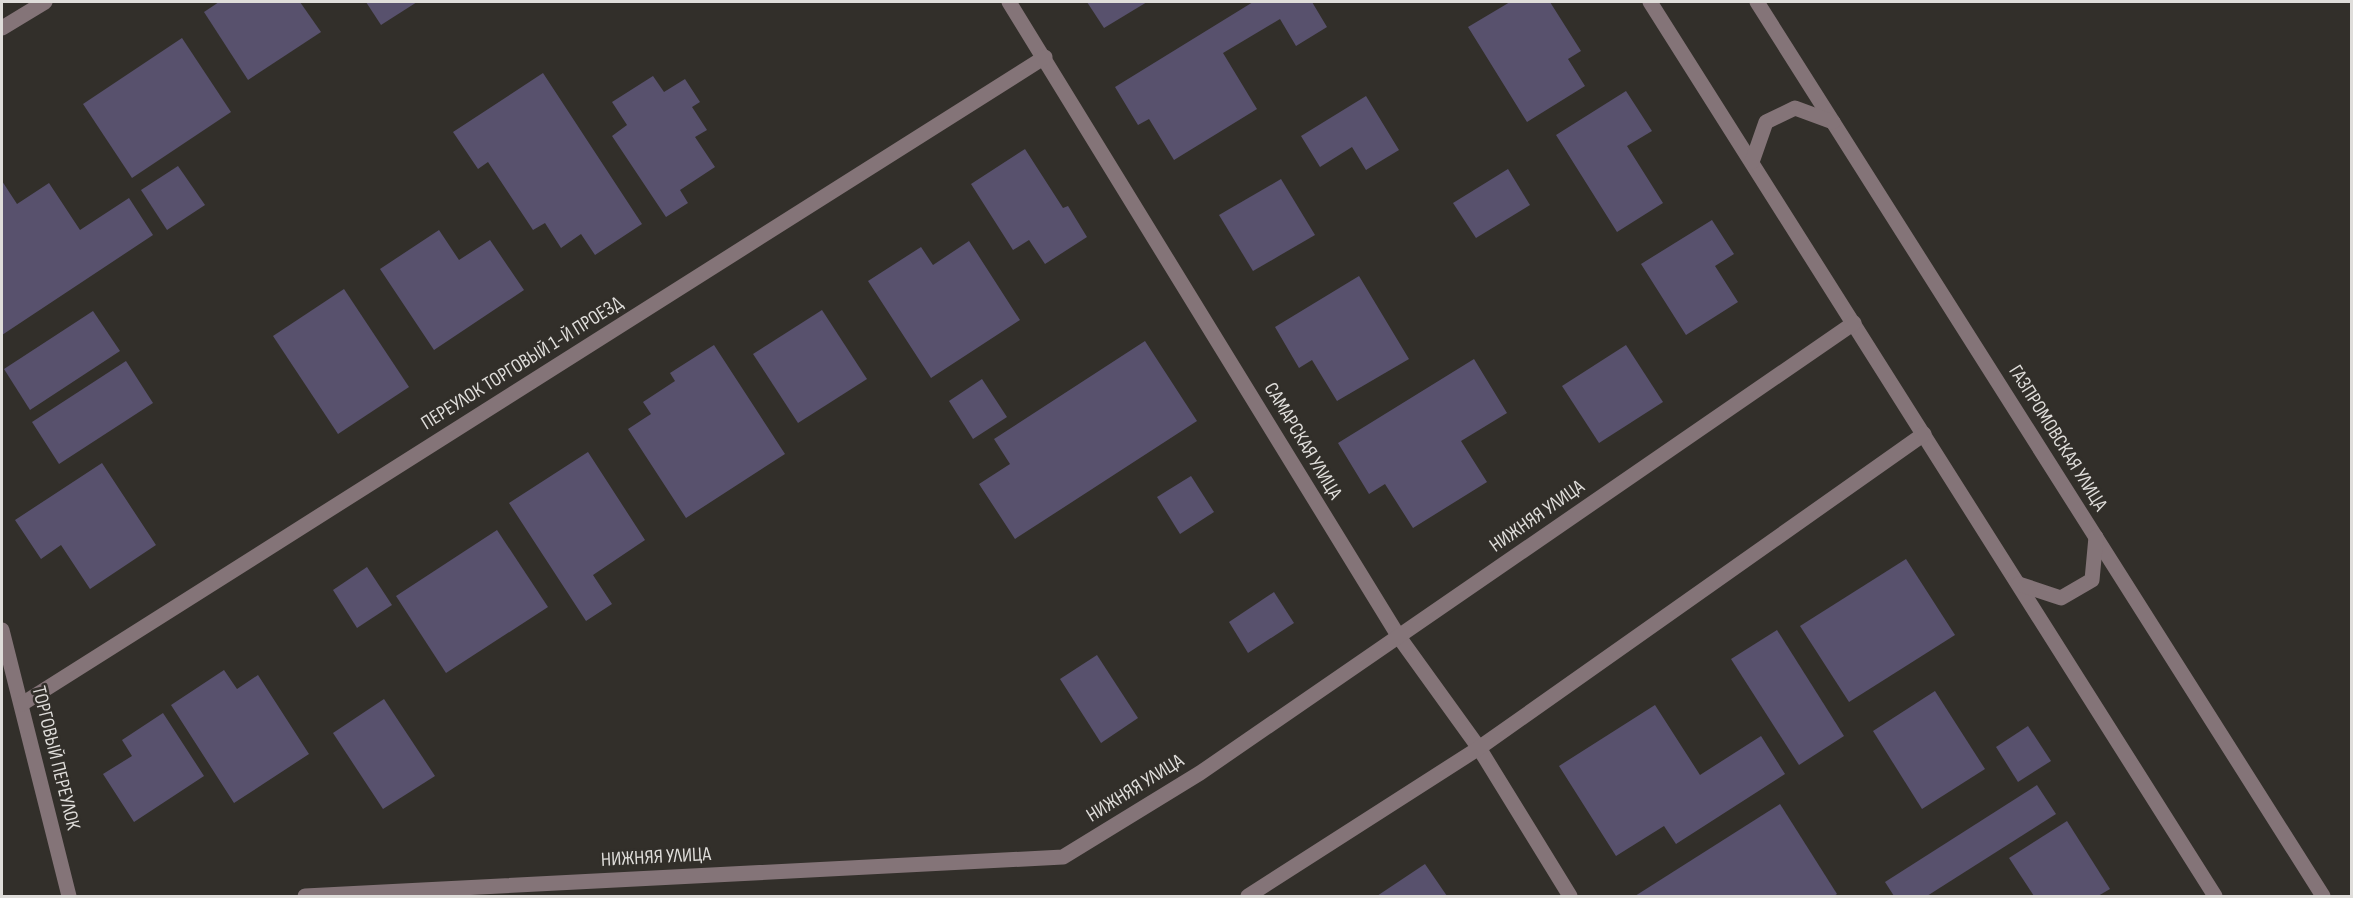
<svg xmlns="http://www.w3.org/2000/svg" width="2353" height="898" font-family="'Sofia Sans Condensed',sans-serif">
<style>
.building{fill:#58516d}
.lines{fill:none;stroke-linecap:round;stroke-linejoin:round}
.minor{stroke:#847478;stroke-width:15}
.labels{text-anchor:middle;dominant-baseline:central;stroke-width:5;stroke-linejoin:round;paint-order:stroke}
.street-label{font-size:20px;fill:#dfddda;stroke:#322f2a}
</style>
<rect width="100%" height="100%" fill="#322f2a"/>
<g class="building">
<path d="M219,2H300L321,32L248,80L204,12Z"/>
<path d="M366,2H417L381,25Z"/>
<path d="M1087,2H1147L1104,28Z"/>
<path d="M1253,2H1312L1327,27L1296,46L1280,19L1223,53L1257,109L1174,160L1149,119L1138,125L1115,87Z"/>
<path d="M1510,2H1550L1581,51L1568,59L1585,86L1527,122L1468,27Z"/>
<path d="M182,38L231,112L132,178L83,104Z"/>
<path d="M543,73L642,224L595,255L581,234L561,248L545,223L533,230L488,162L478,169L453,132Z"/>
<path d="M653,76L664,92L685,79L700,102L692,107L707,130L695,137L715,167L680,190L688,203L666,217L612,136L627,125L612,102Z"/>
<path d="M1626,91L1652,131L1627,146L1663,203L1617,232L1556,135Z"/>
<path d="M1366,96L1399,150L1366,170L1352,147L1320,167L1301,136Z"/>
<path d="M1025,149L1063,208L1068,206L1087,237L1045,264L1029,240L1013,250L971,184Z"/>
<path d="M178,166L205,205L167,230L141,190Z"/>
<path d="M1508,169L1530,205L1476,238L1453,203Z"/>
<path d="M1281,179L1315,235L1253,271L1219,215Z"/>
<path d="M2,181L17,204L49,183L80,230L129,198L153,235L2,335Z"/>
<path d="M1712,220L1734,254L1715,266L1738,302L1686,335L1641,264Z"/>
<path d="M439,230L459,260L490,240L524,290L434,350L380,269Z"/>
<path d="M969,241L1020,320L931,378L868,281L921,247L933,265Z"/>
<path d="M1359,276L1409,359L1337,401L1312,360L1299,368L1275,327Z"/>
<path d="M344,289L409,387L338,434L273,336Z"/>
<path d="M822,310L867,379L798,423L753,354Z"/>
<path d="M93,311L120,351L30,410L4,369Z"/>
<path d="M1145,341L1197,421L1015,539L979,484L1010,464L994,439Z"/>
<path d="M714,345L785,454L686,518L628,429L651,414L643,402L675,381L670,373Z"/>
<path d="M1626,345L1663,402L1599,443L1562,386Z"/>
<path d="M1474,359L1507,413L1461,441L1487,482L1413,528L1385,484L1369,494L1338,443Z"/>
<path d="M126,361L153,403L59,464L32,422Z"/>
<path d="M982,379L1007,417L973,439L949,401Z"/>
<path d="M588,452L645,540L593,575L612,604L586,621L509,503Z"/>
<path d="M102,463L156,545L90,589L61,545L41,559L15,520Z"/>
<path d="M1191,476L1214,512L1180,534L1157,497Z"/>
<path d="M497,530L548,607L446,673L396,596Z"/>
<path d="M1906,559L1955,635L1849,702L1800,626Z"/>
<path d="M367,567L392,605L357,628L333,590Z"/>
<path d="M1274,592L1294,623L1248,653L1229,622Z"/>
<path d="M1777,630L1844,736L1799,765L1731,659Z"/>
<path d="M1097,655L1138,718L1101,743L1060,679Z"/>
<path d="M224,670L237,689L258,675L309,754L234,803L171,705Z"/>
<path d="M1935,691L1985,769L1922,809L1873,731Z"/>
<path d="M384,699L435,776L383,809L333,733Z"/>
<path d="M1655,705L1700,775L1761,736L1785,774L1676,844L1664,826L1616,856L1559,766Z"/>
<path d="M163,713L204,776L134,822L103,774L132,756L122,740Z"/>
<path d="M2028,726L2051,761L2018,782L1996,747Z"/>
<path d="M2037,785L2056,814L1927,896H1894L1885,882Z"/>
<path d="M1780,804L1837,894L1834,896H1635Z"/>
<path d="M2067,821L2110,889L2098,896H2034L2009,858Z"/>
<path d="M1425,864L1447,896H1377Z"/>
</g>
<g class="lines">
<g class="minor">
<path d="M1009,2L1399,637L1479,748L1570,896"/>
<path d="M1650,2L2215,896"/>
<path d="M1757,2L2323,896"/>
<path d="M2,28L45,2"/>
<path d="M1752,162L1766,122L1795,108L1833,122"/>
<path d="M2019,584L2061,598L2092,580L2096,537"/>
<path d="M2,630L69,896"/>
<path d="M22,704L1045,57"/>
<path d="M305,896L1063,857L1200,773L1854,323"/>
<path d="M1248,896L1479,748L1924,434"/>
</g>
</g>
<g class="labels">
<g class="street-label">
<text transform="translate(522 363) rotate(-32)">ПЕРЕУЛОК ТОРГОВЫЙ 1-Й ПРОЕЗД</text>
<text transform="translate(2058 438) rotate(58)">ГАЗПРОМОВСКАЯ УЛИЦА</text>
<text transform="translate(1303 441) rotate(59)">САМАРСКАЯ УЛИЦА</text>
<text transform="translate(1537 516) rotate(-35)">НИЖНЯЯ УЛИЦА</text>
<text transform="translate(56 758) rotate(76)">ТОРГОВЫЙ ПЕРЕУЛОК</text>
<text transform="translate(1135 788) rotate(-32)">НИЖНЯЯ УЛИЦА</text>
<text transform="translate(656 857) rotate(-3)">НИЖНЯЯ УЛИЦА</text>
</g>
</g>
<rect width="2353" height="898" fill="none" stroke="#dfddda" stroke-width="6"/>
</svg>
